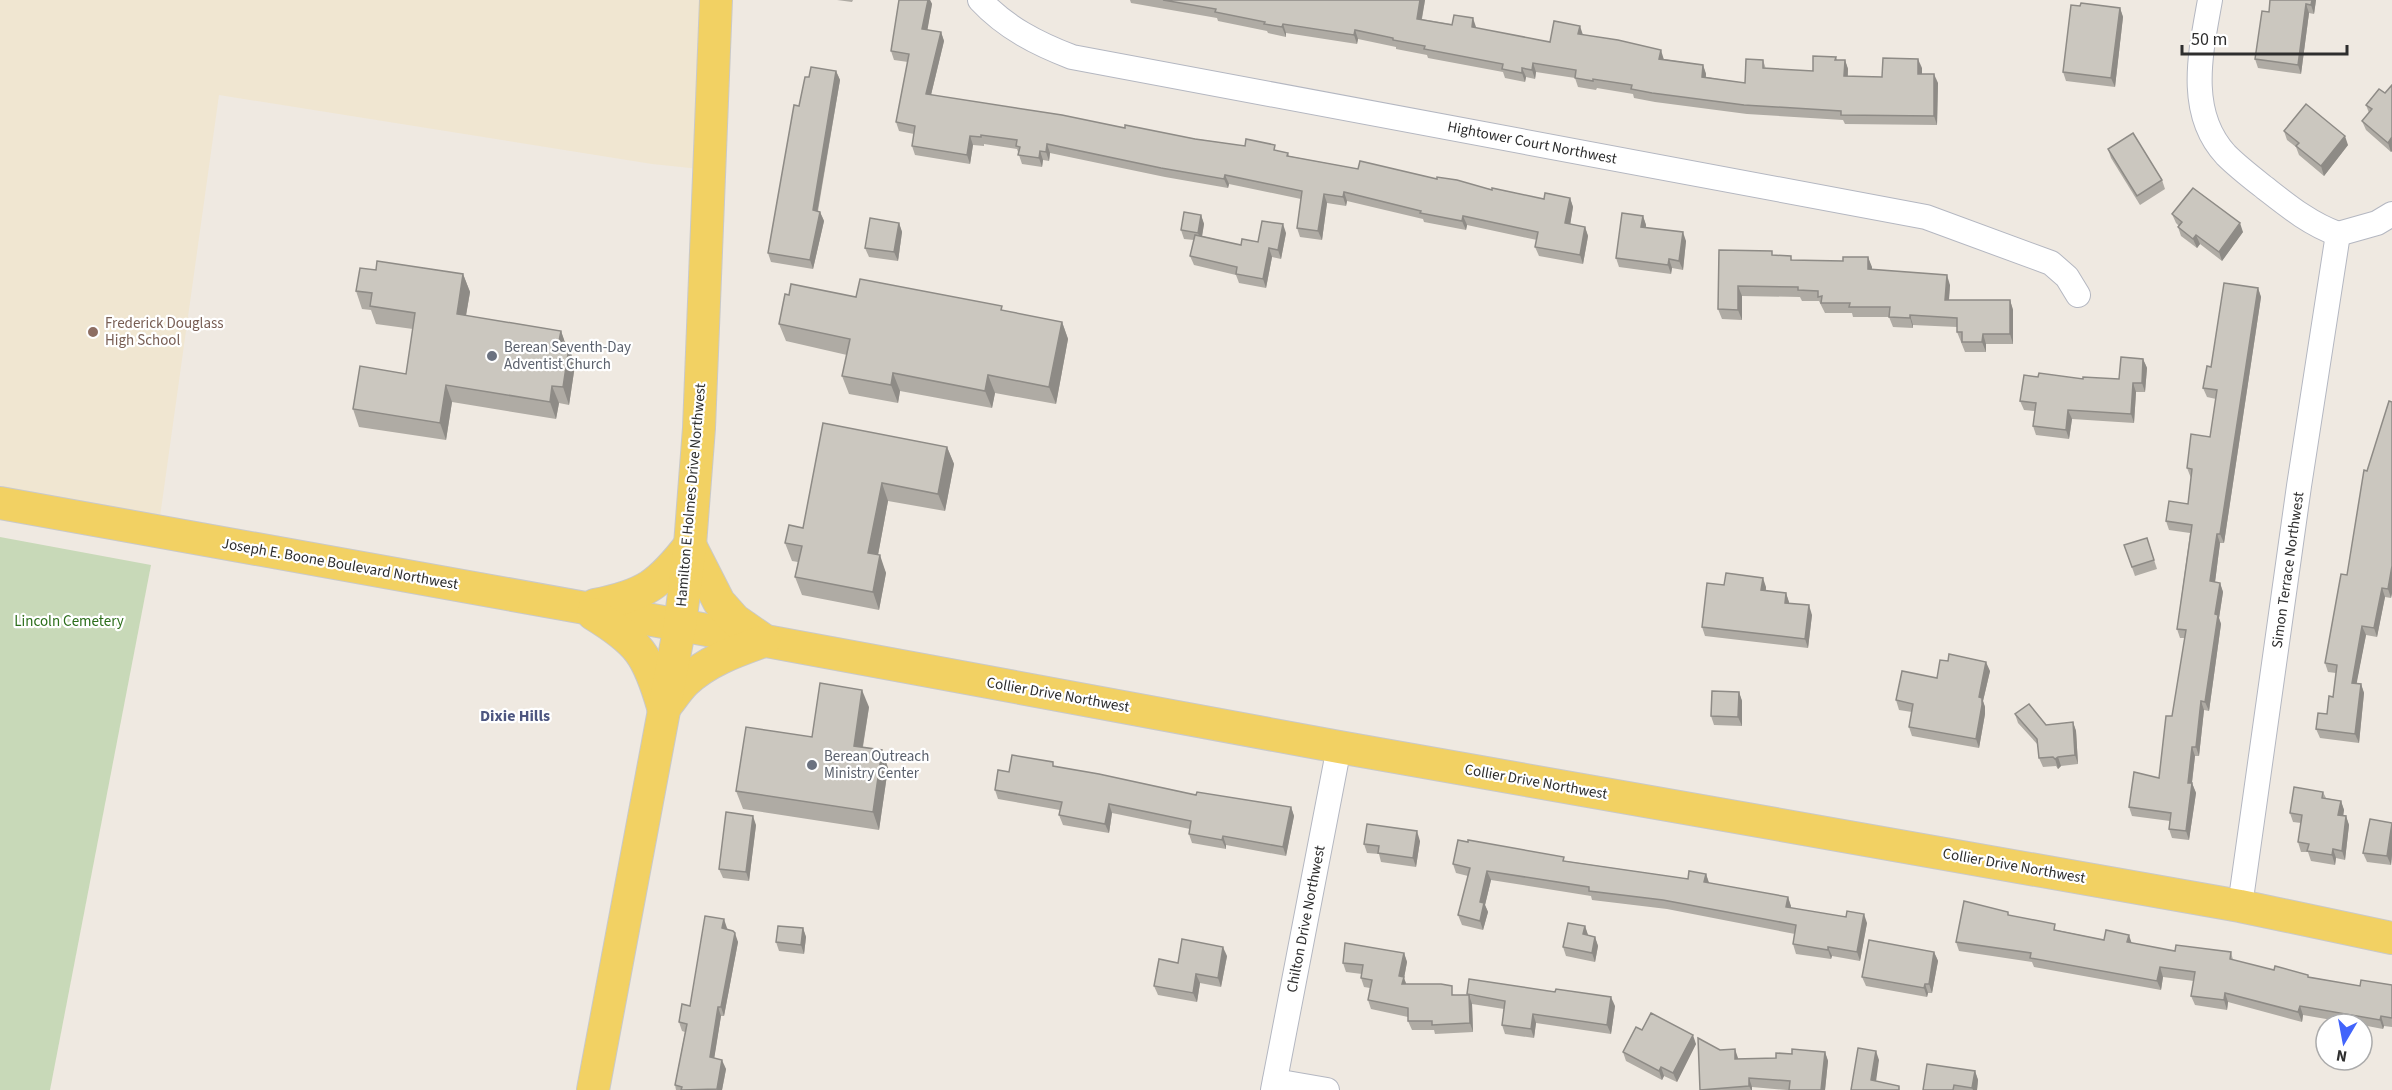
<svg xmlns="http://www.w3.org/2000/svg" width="2392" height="1090" font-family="'Source Sans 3',sans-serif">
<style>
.education{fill:#f0e6d1}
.cemetery{fill:#c8d9b8}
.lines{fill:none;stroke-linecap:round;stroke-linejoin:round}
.minor-casing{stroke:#b4b7c1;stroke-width:26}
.major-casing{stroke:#c9c9c9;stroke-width:34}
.minor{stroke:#fff;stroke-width:24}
.major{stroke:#f2d163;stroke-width:32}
.wall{fill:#afaba4}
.shaded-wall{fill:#8e8b86}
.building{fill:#cbc7bf;stroke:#8e8b86;stroke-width:1.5}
.education-dot{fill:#8d6e63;stroke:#fff;stroke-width:2}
.worship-dot{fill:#6b7280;stroke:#fff;stroke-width:2}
.labels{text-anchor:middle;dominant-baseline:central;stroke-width:4.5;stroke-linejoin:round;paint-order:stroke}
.street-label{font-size:15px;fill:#2e2e2e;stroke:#fff}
.education-label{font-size:15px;fill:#785e54;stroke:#fff;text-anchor:start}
.worship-label{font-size:15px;fill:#5b616d;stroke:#fff;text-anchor:start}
.park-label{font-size:15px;fill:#2c6e1b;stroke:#fff}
.neighbourhood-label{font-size:16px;font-weight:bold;fill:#4d5680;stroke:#fff}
</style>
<rect width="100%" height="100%" fill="#efe9e1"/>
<path class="education" d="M0,0H722L719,171L652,164L219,95L159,524L0,494Z"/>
<path class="cemetery" d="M0,537L151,565L50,1090H0Z"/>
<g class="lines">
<g class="minor-casing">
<g id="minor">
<path d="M980,0C1006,28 1038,44 1072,57L1926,217L2051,263L2067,277L2078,295"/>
<path d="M2210,0C2201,51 2186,112 2226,155C2238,167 2251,177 2265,188C2288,206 2310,224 2338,234"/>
<path d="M2338,234L2377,223L2392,214"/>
<path d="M2240,906L2299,486L2338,234"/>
<path d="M1275,1081L1327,1090"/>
<path d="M1273,1090L1339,747"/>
</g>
</g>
<g class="major-casing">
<g id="major">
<path d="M0,503L680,625L1339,747L2240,906L2392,938"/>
<path d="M690,545L719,602L735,620L761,638"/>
<path d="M595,605C645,595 659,585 690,545"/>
<path d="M593,614C639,642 648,655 663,707"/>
<path d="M664,708C671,700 677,690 685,682C707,661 736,651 764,641"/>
<path d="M593,1090L680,625L690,545L699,428L716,0"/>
</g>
</g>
<use href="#minor" class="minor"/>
<use href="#major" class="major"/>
</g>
<g class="wall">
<path d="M837,0H853L852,2Z"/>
<path d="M899,0H930L932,4L927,30L941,32L944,41L931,95L1125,128L1277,151L1288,153L1289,156L1358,169L1437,179L1544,199L1570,198L1573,207L1570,224L1585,227L1588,236L1583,264L1539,256L1535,247L1537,240L1467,225L1466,230L1424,222L1423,219L1347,201L1346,206L1327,203L1322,240L1300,237L1297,228L1301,199L1229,184L1228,188L1165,177L1050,153L1049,161L1043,160L1042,167L1022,164L1017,149L984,144V146L973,145L970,164L915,155L912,146L914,134L899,131L896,122L908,62L894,60L891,51Z"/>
<path d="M1130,0H1425L1422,19L1476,28L1550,42L1583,35L1664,59L1703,65L1706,74V77L1745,83L1763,60L1766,69L1813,71L1836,57L1837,60H1845L1848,69V76L1882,77L1922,68V74L1938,83L1937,125L1845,124L1843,120L1747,114L1655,102L1634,98L1633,94L1597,88L1596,90L1578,87L1575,78L1536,72L1535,79L1526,77L1525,82L1505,78L1503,72L1428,58L1427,55L1396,49V47L1358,39L1357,44L1286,33V37L1268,33L1267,31L1218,21L1217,18L1131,3Z"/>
<path d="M2270,0H2316L2314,14L2309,13L2301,74L2258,68L2255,59L2269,12Z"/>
<path d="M2120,8L2123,17L2115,87L2066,81L2063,72Z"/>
<path d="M836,71L840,80L818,211L820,212L824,221L813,269L771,262L768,253L799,106L809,77Z"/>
<path d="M2392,85V151L2391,152L2366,130L2362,121L2369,113L2366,105L2385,93Z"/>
<path d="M2284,131L2348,145L2324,176L2299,155L2296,147L2287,140Z"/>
<path d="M2108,149L2162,180L2165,189L2140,205L2111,158Z"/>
<path d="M2172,214L2243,232L2222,261L2200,244L2197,248L2181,236L2178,227L2179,226L2176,223Z"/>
<path d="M1201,215L1204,224L1202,236L1241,245L1258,242L1286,233L1281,259L1272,257L1266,288L1239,283L1236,275L1194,265L1190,256L1194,240L1184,239L1181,230Z"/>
<path d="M1643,216L1646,225V227L1686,241L1683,270L1672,268L1671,274L1619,267L1616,258Z"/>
<path d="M899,223L902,232L898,261L869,257L865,248Z"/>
<path d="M1719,250L1774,256L1793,260L1843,261L1868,257L1872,269L1950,285L1949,300H2010L2013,310V344H1986V352H1965L1957,332V327L1913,325V328L1893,327L1889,317H1853L1852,313H1825L1819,301H1802L1800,297L1742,296V320L1722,319L1718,309Z"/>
<path d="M376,270L463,274L470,292L466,316L561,331L566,347L575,365L569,405L559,403L556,419L452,402L446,440L359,427L353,409L406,374L413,329L376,324L371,310L362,309L356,291Z"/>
<path d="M2258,288L2261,297L2224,543H2220L2215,582L2220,583L2223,592L2219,618L2221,624L2209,711L2204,710L2199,756H2195L2192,783L2196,793L2189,840L2172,838L2169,829L2170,821L2132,816L2129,807L2159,778L2172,716L2185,638H2180L2177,629L2190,533L2169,530L2166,521L2188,504L2191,478L2187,468L2210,437L2216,399L2207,397L2203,388L2211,367Z"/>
<path d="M789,295L856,297L1003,311L1062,322L1068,339L1056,404L995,393L992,408L900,391L898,403L849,394L842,376L847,355L786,341L779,324Z"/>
<path d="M2143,359L2147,368L2145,392H2136L2134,423L2072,419L2069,439L2036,435L2033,426L2035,411L2024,410L2020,401L2083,379H2119Z"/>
<path d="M2392,402V593L2391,598L2385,597L2377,637L2366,635L2356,684H2361L2364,693L2359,743L2320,738L2316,729L2327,714L2333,697L2336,673L2328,672L2325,663L2347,575L2367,471Z"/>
<path d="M947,447L954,464L945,511L888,501L878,555L886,573L879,610L802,595L795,577L798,562L792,561L785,543L803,528Z"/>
<path d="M2147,538L2157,569L2135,576L2124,545Z"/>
<path d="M1724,585L1766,587V591L1786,593L1789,603L1812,615L1808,648L1705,636L1702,627Z"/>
<path d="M1990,671L1983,701L1985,707V714L1979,748L1912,736L1909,727L1912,712L1899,710L1896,700L1937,678Z"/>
<path d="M1739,692L1742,701V726L1714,725L1711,716Z"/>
<path d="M869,707L863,747L882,750L888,768L879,830L743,809L736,791L812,737Z"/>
<path d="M2015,714L2046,725L2073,722L2076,731L2078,764L2061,766L2058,769L2056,766L2043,767L2039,758L2038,745L2018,723Z"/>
<path d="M1055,767L1196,795L1291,807L1294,816L1286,856L1226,845V849L1192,843L1189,834L1190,829L1112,813L1109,833L1063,825L1059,815L1060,810L998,799L995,790L1009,772Z"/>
<path d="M2323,792L2326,798L2341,801L2344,810L2343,815L2346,816L2349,825L2345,860L2336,858L2335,865L2311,861L2308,852H2301L2298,842L2301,823L2293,822L2290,813Z"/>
<path d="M2392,823V855L2391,865L2367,862L2363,853Z"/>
<path d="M756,825L749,881L723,878L719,869Z"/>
<path d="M1420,841L1416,867L1381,862L1379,854L1367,853L1364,844Z"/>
<path d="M1468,842L1566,861L1688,879L1706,874L1709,883L1788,897L1791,908L1867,923L1860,961L1832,956L1831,959L1796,954L1793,944L1795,934L1667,909L1592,900L1591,896L1491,880L1485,905L1488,912L1483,930L1462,925L1458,915L1468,876L1456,873L1453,864Z"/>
<path d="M2009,915L2057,930L2104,940L2132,943L2175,951L2231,952L2233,960L2274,970L2309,977L2360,986L2392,985V1027L2384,1026L2383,1029L2362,1025V1024H2355L2303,1015L2302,1022L2228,1002L2227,1010L2195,1005L2191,996L2194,981L2163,977L2161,990L2034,967L2032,962L1959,951L1956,942Z"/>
<path d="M1585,926L1588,935L1595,937L1598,946L1595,962L1566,956L1563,947Z"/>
<path d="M727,928L738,942L724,1016H721L714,1058L726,1069L722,1090H676L675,1085L685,1032L682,1031L679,1022L690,1006Z"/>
<path d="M803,928L806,937L804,954L779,951L776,942Z"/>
<path d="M1934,952L1938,961L1932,993H1928L1927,997L1866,986L1862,977Z"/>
<path d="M1404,953L1407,962L1404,978L1406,984L1455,995H1467L1615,1006L1611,1034L1536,1023L1534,1038L1505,1034L1502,1025L1504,1009L1472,1004L1473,1032L1435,1034L1434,1030H1412L1408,1021V1017L1371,1009L1368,1000L1370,988L1364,987L1361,978L1362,974L1346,972L1343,963Z"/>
<path d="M1227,956L1221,987L1200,983L1197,1002L1158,995L1154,986L1178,963Z"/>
<path d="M1642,1030L1696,1044L1677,1082L1664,1076L1662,1080L1626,1061L1623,1052Z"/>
<path d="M1825,1052L1828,1061L1825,1090H1787L1752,1087V1090H1700L1738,1058V1059L1776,1058L1792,1054Z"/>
<path d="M1975,1071L1978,1080L1977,1090H1923Z"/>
</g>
<g class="shaded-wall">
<path d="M928,0H930L932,4L926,38L922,29Z"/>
<path d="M1420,0H1425L1420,28L1417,19Z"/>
<path d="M2312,0H2316L2314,14L2311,5Z"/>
<path d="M2306,4L2309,13L2301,74L2298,65Z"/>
<path d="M2120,8L2123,17L2115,87L2111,78Z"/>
<path d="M1473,18L1476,27L1475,36L1472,27Z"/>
<path d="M1283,24L1286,33V37L1282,27Z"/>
<path d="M1580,26L1583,35L1578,34Z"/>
<path d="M1355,30L1358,39L1357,44L1354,35Z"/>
<path d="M941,32L944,41L929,103L926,94Z"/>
<path d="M1661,50L1664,60L1659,59Z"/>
<path d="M1918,59L1922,68V83L1918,74Z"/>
<path d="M1845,60L1848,69L1847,85L1844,76Z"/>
<path d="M1533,63L1536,72L1535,79L1532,70Z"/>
<path d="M1703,65L1706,74L1705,86L1702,77Z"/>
<path d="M1522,68L1526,77L1525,82L1522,73Z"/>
<path d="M836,71L840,80L816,219L813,210Z"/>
<path d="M1934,74L1938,83L1937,125L1934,116Z"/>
<path d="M970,136L973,145L970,164L967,155Z"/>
<path d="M2345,136L2348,145L2324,176L2321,166Z"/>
<path d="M2392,137V151L2391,152L2388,143Z"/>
<path d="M1047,144L1050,153L1049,161L1046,152Z"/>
<path d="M1040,151L1043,160L1042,167L1039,158Z"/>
<path d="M1225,175L1229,184L1228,188L1224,179Z"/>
<path d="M1344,192L1347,201L1346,206L1343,197Z"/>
<path d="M1324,194L1327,203L1322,240L1318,231Z"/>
<path d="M1570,198L1573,207L1569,232L1565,223Z"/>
<path d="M820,212L824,221L813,269L810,260Z"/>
<path d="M1201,215L1204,224L1201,242L1198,233Z"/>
<path d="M1463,216L1467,225L1466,230L1462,221Z"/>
<path d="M1643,216L1646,225L1645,236L1641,227Z"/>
<path d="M899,223L902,232L898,261L894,252Z"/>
<path d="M2240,223L2243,232L2222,261L2219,252Z"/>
<path d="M1283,224L1286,233L1281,259L1278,250Z"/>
<path d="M1585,227L1588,236L1583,264L1580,255Z"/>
<path d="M1683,232L1686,241L1683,270L1679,261Z"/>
<path d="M2196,235L2200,244L2197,248L2193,239Z"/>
<path d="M1269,248L1272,257L1266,288L1263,279Z"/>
<path d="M1868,257L1872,267V279L1868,269Z"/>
<path d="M1669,259L1672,268L1671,274L1668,265Z"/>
<path d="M463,274L470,292L463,332L457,314Z"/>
<path d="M1947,275L1950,285L1948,310L1945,300Z"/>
<path d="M1738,286L1742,296V320L1738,310Z"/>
<path d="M2258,288L2261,297L2224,543L2220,534Z"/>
<path d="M2010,300L2013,310V344L2010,334Z"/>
<path d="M1910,315L1913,325V328L1910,318Z"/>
<path d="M1062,322L1068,339L1056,404L1049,387Z"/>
<path d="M561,331L567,348L558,346Z"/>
<path d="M1983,334L1986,344V352L1982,342Z"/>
<path d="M569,347L575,365L569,405L563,387Z"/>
<path d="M2143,359L2147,368L2145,392L2142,383Z"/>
<path d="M893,373L900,391L898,403L891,385Z"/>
<path d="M988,375L995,393L992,408L985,391Z"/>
<path d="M2133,383L2136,392L2134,423L2131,414Z"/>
<path d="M446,385L452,402L446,440L440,423Z"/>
<path d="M552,386L559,403L556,419L550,402Z"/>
<path d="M2068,410L2072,419L2069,439L2066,430Z"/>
<path d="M947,447L954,464L945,511L938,494Z"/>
<path d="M882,483L888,501L875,571L868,553Z"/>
<path d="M2217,534L2220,543L2214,590L2210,581Z"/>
<path d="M880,555L886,573L879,610L873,592Z"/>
<path d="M2392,566V593L2391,598L2388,589Z"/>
<path d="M1763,578L1766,587L1765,599L1761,590Z"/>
<path d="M2220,583L2223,592L2219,618L2221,624L2209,711L2205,702L2215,614Z"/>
<path d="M2382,588L2385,597L2377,637L2374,628Z"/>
<path d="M1786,593L1789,602L1788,612L1785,603Z"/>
<path d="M1809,605L1812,615L1808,648L1805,639Z"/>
<path d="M2362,626L2366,635L2355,692L2352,683Z"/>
<path d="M1986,662L1990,671L1983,701L1985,707V714L1979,748L1976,739L1979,697Z"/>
<path d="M2361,684L2364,693L2359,743L2355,734Z"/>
<path d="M862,690L869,707L860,763L854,746Z"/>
<path d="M1739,692L1742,701V726L1738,717Z"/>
<path d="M2201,701L2204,710L2199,756L2196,747Z"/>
<path d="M2073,722L2076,731L2078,764L2075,755Z"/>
<path d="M2192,747L2195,756L2191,790L2192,783L2196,793L2189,840L2186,831L2188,783Z"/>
<path d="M882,750L888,768L879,830L873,812Z"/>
<path d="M2058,757L2061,766L2058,769L2055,759Z"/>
<path d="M2341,801L2344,810L2342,824L2338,815Z"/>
<path d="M1109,804L1112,813L1109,833L1105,824Z"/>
<path d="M1291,807L1294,816L1286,856L1283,847Z"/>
<path d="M753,816L756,825L749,881L746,872Z"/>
<path d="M2346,816L2349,825L2345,860L2342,851Z"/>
<path d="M2392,824V855L2391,865L2387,856Z"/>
<path d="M1417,831L1420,841L1416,867L1413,858Z"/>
<path d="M1223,836L1226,845V849L1222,840Z"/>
<path d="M2333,849L2336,858L2335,865L2332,855Z"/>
<path d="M1487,871L1491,880L1485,905L1488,912L1483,930L1480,921V902Z"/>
<path d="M1706,874L1709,883L1704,882Z"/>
<path d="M1788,897L1791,906L1789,916L1786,907Z"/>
<path d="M1864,914L1867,923L1860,961L1857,952Z"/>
<path d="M724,919L727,928L725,937L722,928Z"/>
<path d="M1585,926L1588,935L1583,934Z"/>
<path d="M803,928L806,937L804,954L801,945Z"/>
<path d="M735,933L738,942L724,1016L721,1007Z"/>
<path d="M2129,935L2132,944L2127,942Z"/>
<path d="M1595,937L1598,946L1595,962L1592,953Z"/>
<path d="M1223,947L1227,956L1221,987L1218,978Z"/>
<path d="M1828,947L1832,956L1831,959L1828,950Z"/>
<path d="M1934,952L1938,961L1932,993L1929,984Z"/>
<path d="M1404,953L1407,962L1404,978L1407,986L1405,993L1399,976Z"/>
<path d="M2160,967L2163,977L2161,990L2157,981Z"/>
<path d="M1196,974L1200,983L1197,1002L1193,993Z"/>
<path d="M1925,984L1928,993L1927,997L1924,988Z"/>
<path d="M2225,993L2228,1002L2227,1010L2224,1000Z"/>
<path d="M1469,995L1472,1004L1473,1032L1470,1023Z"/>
<path d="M1611,997L1615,1006L1611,1034L1607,1025Z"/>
<path d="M2300,1006L2303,1015L2302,1022L2298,1012Z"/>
<path d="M718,1007L721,1016L713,1066L710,1057Z"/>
<path d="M1533,1014L1536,1023L1534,1038L1531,1029Z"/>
<path d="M2381,1016L2384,1026L2383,1029L2380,1020Z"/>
<path d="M1693,1035L1696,1044L1677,1082L1673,1073Z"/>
<path d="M1735,1049L1738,1058V1068L1735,1059Z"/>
<path d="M1876,1051L1879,1060L1875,1089L1871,1080Z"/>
<path d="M1825,1052L1828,1061L1825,1090H1821Z"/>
<path d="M722,1060L726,1069L722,1090H717Z"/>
<path d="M1661,1067L1664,1076L1662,1080L1659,1071Z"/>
<path d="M1975,1071L1978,1080L1977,1090H1973L1972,1088Z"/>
<path d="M1749,1078L1752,1087V1090H1751L1749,1086Z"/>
</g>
<g class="building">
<path d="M899,0H928L922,29L941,32L926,94L1062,115L1125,128V125L1195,139L1245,146L1246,139L1275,145L1274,150L1288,153L1287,156L1358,169L1360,161L1437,179V177L1457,180L1492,190V188L1544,199L1545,193L1570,198L1565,223L1585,227L1580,255L1535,247L1538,232L1463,216L1462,221L1420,213L1421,211L1344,192L1343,197L1324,194L1318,231L1297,228L1302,191L1225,175L1224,179L1161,168L1047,144L1046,152L1040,151L1039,158L1018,155L1020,147L1016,146L1017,140L981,135V137L970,136L967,155L912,146L915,126L896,122L909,54L891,51Z"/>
<path d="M1163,0H1420L1417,19L1452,25L1454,15L1473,18L1472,27L1550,42L1554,21L1580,26L1578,34L1618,40L1661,50L1659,59L1703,65L1702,77L1745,83L1746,59L1763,60V68L1813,71V56L1836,57L1835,60H1845L1844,76L1882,77L1883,58L1918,59V74H1934V116L1841,115V111L1744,105L1652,93L1631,89L1632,85L1593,79V81L1575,78L1576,70L1533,63L1532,70L1522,68V73L1502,69L1503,64L1424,49L1425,46L1393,40V38L1355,30L1354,35L1283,24L1282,27L1264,24L1265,22L1215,12L1216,9Z"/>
<path d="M2270,0H2312L2311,5L2306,4L2298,65L2255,59L2262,11L2269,12Z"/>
<path d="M2081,3L2120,8L2111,78L2063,72L2071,5L2080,6Z"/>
<path d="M811,67L836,71L813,210L820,212L810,260L768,253L794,105L799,106L805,77H809Z"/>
<path d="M2392,85V137L2388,143L2362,121L2372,109L2366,105L2379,89L2385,93Z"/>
<path d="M2306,104L2345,136L2321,166L2296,146L2299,143L2284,131Z"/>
<path d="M2133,133L2162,180L2137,196L2108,149Z"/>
<path d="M2193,188L2240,223L2219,252L2196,235L2193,239L2178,227L2182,222L2172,214Z"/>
<path d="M1184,212L1201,215L1198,233L1181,230Z"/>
<path d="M1622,213L1643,216L1641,227L1683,232L1679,261L1669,259L1668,265L1616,258Z"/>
<path d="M870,218L899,223L894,252L865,248Z"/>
<path d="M1262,221L1283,224L1278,250L1269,248L1263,279L1236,274L1237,267L1190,256L1195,235L1241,245L1242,239L1258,242Z"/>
<path d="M1719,250L1772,251V255L1791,256V260L1843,261V257H1868V269L1947,275L1945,300H2010V334H1983L1982,342H1962V332H1957V318L1910,315V318L1889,317L1890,307H1849L1850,303H1821L1822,296L1818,297V291L1798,290V287L1738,286V310L1718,309Z"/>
<path d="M377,261L463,274L457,314L561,331L558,346L569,347L563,387L552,386L550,402L446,385L440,423L353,409L360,366L406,374L415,313L370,306L372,293L356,291L360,268L376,270Z"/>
<path d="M860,279L1002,306L1001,310L1062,322L1049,387L988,375L985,391L893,373L891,385L842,376L850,339L779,324L785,294L789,295L791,284L856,297Z"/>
<path d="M2224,283L2258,288L2220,534H2217L2210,581L2220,583L2215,614L2218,615L2205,702L2201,701L2196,747H2192L2188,783H2192L2186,831L2169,829L2171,813L2129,807L2134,772L2159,778L2166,716H2172L2186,630L2177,629L2192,525L2166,521L2169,501L2188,504L2192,469L2187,468L2191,434L2210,437L2217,390L2203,388L2207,366L2211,367Z"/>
<path d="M2121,357L2143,359L2142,383H2133L2131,414L2068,410L2066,430L2033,426L2036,403L2020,401L2024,375L2038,377L2039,373L2083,379V377L2119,379Z"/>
<path d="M2389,401L2392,402V566L2388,589L2382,588L2374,628L2362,626L2352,683L2361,684L2355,734L2316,729L2318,713L2327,714L2329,696L2333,697L2337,665L2325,663L2341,574L2347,575L2364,470L2367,471Z"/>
<path d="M823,423L947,447L938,494L882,483L868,553L880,555L873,592L795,577L802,546L785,543L789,525L803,528Z"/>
<path d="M2147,538L2154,560L2132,567L2124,545Z"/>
<path d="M1726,573L1763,578L1761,590L1786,593L1785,603L1809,605L1805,639L1702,627L1707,583L1724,585Z"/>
<path d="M1949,654L1986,662L1979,697L1982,698V705L1976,739L1909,727L1913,704L1896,700L1902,671L1937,678L1940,660L1948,661Z"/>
<path d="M820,683L862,690L854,746L882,750L873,812L736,791L746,727L812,737Z"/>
<path d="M1712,691L1739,692L1738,717L1711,716Z"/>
<path d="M2029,704L2046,725L2073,722L2075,755L2058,757L2055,759L2053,757L2039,758L2037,739L2015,714Z"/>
<path d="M1012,755L1053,762V766L1099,774L1196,795L1197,792L1291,807L1283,847L1223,836L1222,840L1189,834L1191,821L1109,804L1105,824L1059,815L1062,802L995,790L998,770L1009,772Z"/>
<path d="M2294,787L2323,792L2322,798L2341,801L2338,815L2346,816L2342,851L2333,849L2332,855L2307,851L2309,844L2298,842L2302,815L2290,813Z"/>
<path d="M726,812L753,816L746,872L719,869Z"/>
<path d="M2370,819L2392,823L2387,856L2363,853Z"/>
<path d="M1367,824L1417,831L1413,858L1378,853L1379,846L1364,844Z"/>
<path d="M1458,840L1468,842V840L1564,857L1563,861L1688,879L1689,871L1706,874L1704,882L1788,897L1786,907L1846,917L1847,911L1864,914L1857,952L1828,947V950L1793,944L1796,925L1663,900L1589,891V887L1487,871L1480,902L1484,903L1480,921L1458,915L1470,868L1453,864Z"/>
<path d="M1964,901L2008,912V915L2055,924L2054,930L2104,940L2106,930L2129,935L2127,942L2175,951L2176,945L2231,952L2230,959L2274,970L2275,966L2308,975V977L2360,986L2361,980L2392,985V1018L2381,1016L2380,1020L2300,1006L2298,1012L2225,993L2224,1000L2191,996L2195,972L2160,967L2157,981L2030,958L2031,953L1956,942Z"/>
<path d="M705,916L724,919L722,928L733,931L735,933L721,1007H718L710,1057L722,1060L717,1089L681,1090L682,1087L675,1085L687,1024L679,1022L682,1004L690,1006Z"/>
<path d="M1568,923L1585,926L1583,934L1595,937L1592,953L1563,947Z"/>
<path d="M778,926L803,928L801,945L776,942Z"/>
<path d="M1182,939L1223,947L1218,978L1196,974L1193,993L1154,986L1159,959L1178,963Z"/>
<path d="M1869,940L1934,952L1929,984H1925L1924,988L1862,977Z"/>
<path d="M1345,943L1404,953L1399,976L1404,977L1402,984H1441L1452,986V995H1469L1470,1023L1432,1025V1021H1408V1008L1368,1000L1372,980L1361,978L1363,965L1343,963Z"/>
<path d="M1469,979L1555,992L1556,989L1611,997L1607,1025L1533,1014L1531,1029L1502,1025L1505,1001L1467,994Z"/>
<path d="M1651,1013L1693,1035L1673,1073L1661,1067L1659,1071L1623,1052L1636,1027L1642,1030Z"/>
<path d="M1698,1038L1720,1050L1735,1049V1059L1776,1058V1053L1792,1054V1049L1825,1052L1821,1090H1789L1790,1081L1749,1078V1086L1700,1090Z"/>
<path d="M1858,1048L1876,1051L1871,1080L1899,1086V1090H1851Z"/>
<path d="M1927,1064L1975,1071L1972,1088L1954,1085L1953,1090H1923Z"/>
</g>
<circle class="education-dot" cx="93" cy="332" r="6"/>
<g class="worship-dot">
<circle cx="492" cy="356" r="6"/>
<circle cx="812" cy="765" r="6"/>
</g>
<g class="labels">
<g class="street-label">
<text transform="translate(1532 143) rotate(11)">Hightower Court Northwest</text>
<text transform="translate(691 495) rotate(-85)">Hamilton E Holmes Drive Northwest</text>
<text transform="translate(340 564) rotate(10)">Joseph E. Boone Boulevard Northwest</text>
<text transform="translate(2288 570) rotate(-82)">Simon Terrace Northwest</text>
<text transform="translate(1058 695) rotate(10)">Collier Drive Northwest</text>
<text transform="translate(1536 782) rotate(10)">Collier Drive Northwest</text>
<text transform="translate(2014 866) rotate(10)">Collier Drive Northwest</text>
<text transform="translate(1306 919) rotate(-79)">Chilton Drive Northwest</text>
</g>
<g class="education-label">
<text x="105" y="323">Frederick Douglass<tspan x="105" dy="17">High School</tspan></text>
</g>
<g class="worship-label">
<text x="504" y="347">Berean Seventh-Day<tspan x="504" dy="17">Adventist Church</tspan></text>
<text x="824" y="756">Berean Outreach<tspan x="824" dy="17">Ministry Center</tspan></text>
</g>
<g class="park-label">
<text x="69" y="621">Lincoln Cemetery</text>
</g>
<g class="neighbourhood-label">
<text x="515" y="716">Dixie Hills</text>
</g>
</g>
<g transform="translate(2344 1042) rotate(190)"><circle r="28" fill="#ffffff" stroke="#ababab" stroke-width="1.5"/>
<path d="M0-4.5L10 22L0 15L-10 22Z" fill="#4264fb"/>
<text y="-9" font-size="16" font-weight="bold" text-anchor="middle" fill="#2e2e2e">N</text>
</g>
<path d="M2182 45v9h165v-9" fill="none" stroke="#2e2e2e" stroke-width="3"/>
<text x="2191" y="45" font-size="18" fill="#2e2e2e" stroke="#ffffff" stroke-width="4.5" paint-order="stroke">50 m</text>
</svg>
